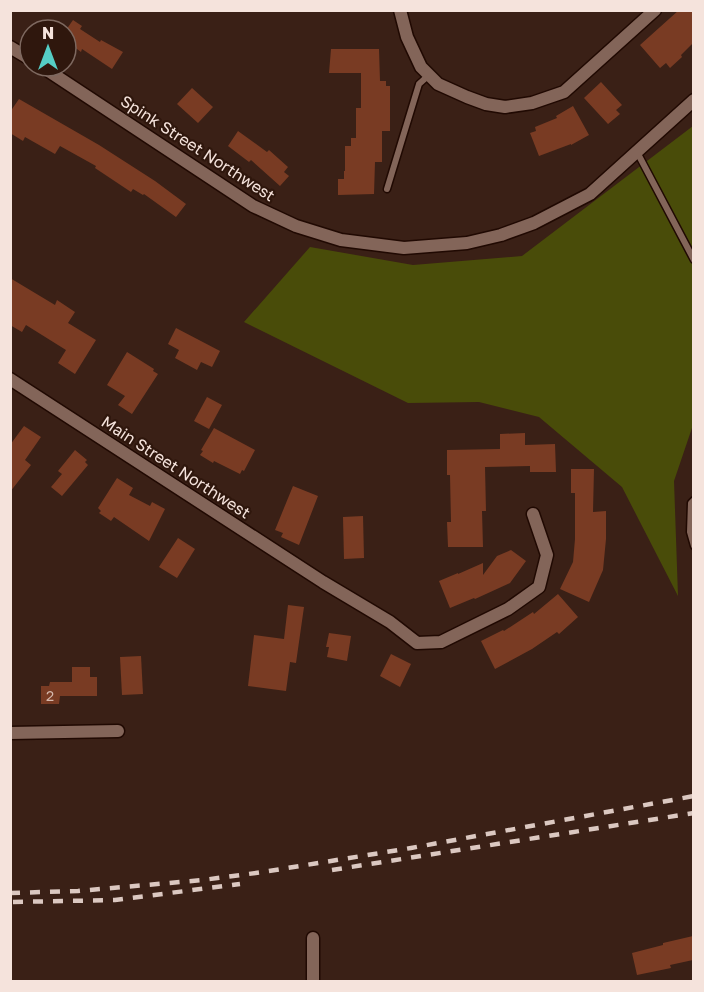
<svg xmlns="http://www.w3.org/2000/svg" width="704" height="992" font-family="'Golos Text',sans-serif">
<style>
.green{fill:#494c09}
.building{fill:#793b23}
.lines{fill:none;stroke-linecap:round;stroke-linejoin:round}
.lane-casing{stroke:#200902;stroke-width:9}
.street-casing{stroke:#200902;stroke-width:15}
.lane{stroke:#836559;stroke-width:6}
.street{stroke:#836559;stroke-width:12}
.rail{stroke:#dbc8c1;stroke-width:4.5;stroke-dasharray:10 10;stroke-linecap:butt}
.labels{text-anchor:middle;dominant-baseline:central;stroke-width:4.5;stroke-linejoin:round;paint-order:stroke}
.number-label{font-size:14px;fill:#d6b9ae}
.street-label{font-size:16px;fill:#f5e3dc;stroke:#2f170d}
</style>
<rect width="100%" height="100%" fill="#3a2016"/>
<path class="green" d="M693,126L694,422L674,481L678,596L622,487L539,417L479,402L408,403L244,322L310,247L413,265L522,256Z"/>
<g class="building">
<path d="M679,10H693V43L681,55L682,57L670,68L666,63L660,68L640,45Z"/>
<path d="M73,20L82,26L80,29L100,42L101,40L123,52L112,69L82,49L81,52L73,46L66,57V30Z"/>
<path d="M331,49H379L380,81H386V86H390V131H382V162H375L374,194L338,195V179H344V171H345V146H351V138H356V108H361V73H329Z"/>
<path d="M601,82L622,105L616,110L620,114L608,124L584,98Z"/>
<path d="M192,88L213,107L198,123L177,104Z"/>
<path d="M19,99L99,145L155,181L186,204L176,217L144,194L143,195L133,189L131,192L95,168L96,166L60,146L55,154L25,137L23,141L10,133V112Z"/>
<path d="M573,106L589,135L571,145V144L539,156L530,133L536,131L535,127L557,118L556,116Z"/>
<path d="M238,131L267,152L269,150L288,167L284,172L289,176L280,186L251,160L249,162L228,146Z"/>
<path d="M10,278L55,305L57,300L75,312L68,323L96,340L75,374L58,363L66,350L26,325L22,332L10,325Z"/>
<path d="M176,328L220,351L212,367L201,362L197,370L175,358L179,350L168,344Z"/>
<path d="M127,352L154,369L153,371L158,374L132,414L118,405L125,396L107,385Z"/>
<path d="M207,397L222,405L209,429L194,421Z"/>
<path d="M24,426L41,437L25,460L31,465L10,492V445Z"/>
<path d="M214,428L255,450L244,471L242,470L240,474L214,461L213,463L200,455L203,451L201,450Z"/>
<path d="M525,433V445L555,444L556,472H530V466L485,467L486,511H482L483,547H448L447,522H451L450,475H447V450L500,449V434Z"/>
<path d="M75,450L87,460L85,462L88,465L62,496L51,487L62,474L58,471Z"/>
<path d="M571,469H594L593,512L606,511V539L603,570L589,602L560,589L573,562L575,539V493H571Z"/>
<path d="M117,478L133,488L129,495L150,506L152,502L165,509L149,541L114,517L111,521L99,513L101,511L98,508Z"/>
<path d="M293,486L318,496L299,545L281,537L283,533L275,530Z"/>
<path d="M363,516L364,558L344,559L343,517Z"/>
<path d="M178,538L195,549L177,578L159,567Z"/>
<path d="M511,550L526,561L510,583L475,599L474,598L450,608L439,581L458,573V574L483,563V575L497,556Z"/>
<path d="M558,594L578,617L559,634L557,632L532,649L495,669L481,641L503,630L504,631L533,612L534,614Z"/>
<path d="M288,605L304,607L296,663L290,662L286,691L248,686L254,635L284,639Z"/>
<path d="M329,633L351,636L347,661L327,657L329,647H326Z"/>
<path d="M391,654L411,664L400,687L380,676Z"/>
<path d="M141,656L143,694L122,695L120,657Z"/>
<path d="M72,667H90V677H97V696H60L59,704H41V686H49L50,682H72Z"/>
<path d="M693,936V960L670,965L671,968L637,975L632,953L663,945V943Z"/>
</g>
<g class="lines">
<g class="lane-casing">
<g id="lane">
<path d="M637,152L694,260"/>
<path d="M387,189L419,84L429,75"/>
<path d="M694,500L691,503L690,532L694,546"/>
</g>
</g>
<g class="street-casing">
<g id="street">
<path d="M400,10L407,37L421,67L438,84L467,97L486,104L505,107L532,103L564,92L655,10"/>
<path d="M10,47L30,59"/>
<path d="M41,66L253,206L296,226L341,240L404,248L467,243L501,235L534,223L590,194L694,100"/>
<path d="M10,379L323,582L390,622L417,643L441,642L508,609L539,587L547,555L533,514"/>
<path d="M10,733L118,731"/>
<path d="M313,938V982"/>
</g>
</g>
<use href="#lane" class="lane"/>
<use href="#street" class="street"/>
<g class="rail">
<path d="M332,870L694,813"/>
<path d="M10,893L78,891L203,880L263,872L411,848L694,796"/>
<path d="M13,902L115,900L240,884"/>
</g>
</g>
<g class="labels">
<g class="number-label">
<text x="50" y="695">2</text>
</g>
<g class="street-label">
<text transform="translate(198 148) rotate(33)">Spink Street Northwest</text>
<text transform="translate(176 467) rotate(33)">Main Street Northwest</text>
</g>
</g>
<rect width="704" height="992" fill="none" stroke="#f5e3dc" stroke-width="24"/>
<g transform="translate(48 48)"><circle r="28" fill="#2f170d" stroke="#7e6960" stroke-width="1.5"/>
<path d="M0-4.5L10 22L0 15L-10 22Z" fill="#55cec5"/>
<text y="-9" font-size="16" font-weight="bold" text-anchor="middle" fill="#f5e3dc">N</text>
</g>
</svg>
